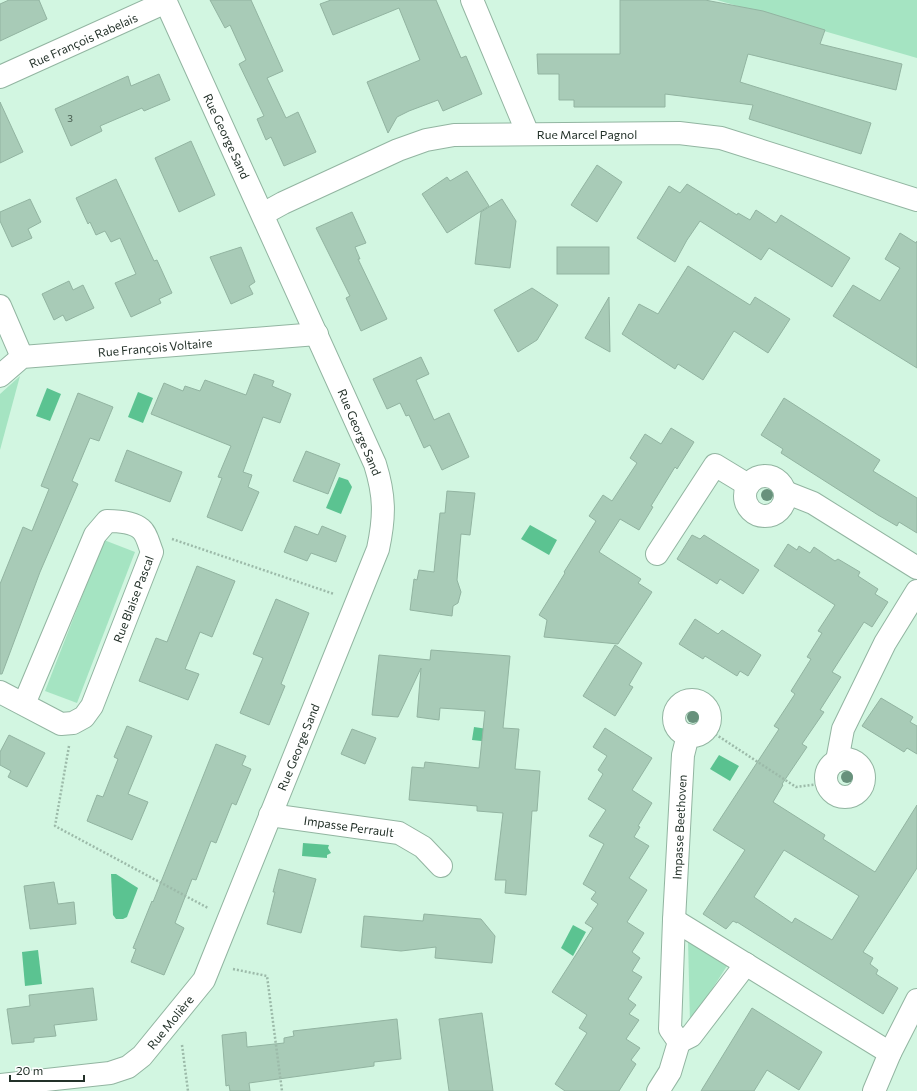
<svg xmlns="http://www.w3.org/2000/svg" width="917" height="1091" font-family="Commissioner,sans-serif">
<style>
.green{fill:#a5e4c2}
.water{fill:#5bc391}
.building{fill:#a8cbb7;stroke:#92b4a1;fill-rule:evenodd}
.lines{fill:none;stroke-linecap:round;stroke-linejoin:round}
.minor-casing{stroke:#92b5a1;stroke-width:24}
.path{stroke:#9cbaa9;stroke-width:2.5;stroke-dasharray:2 2;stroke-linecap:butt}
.minor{stroke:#fff;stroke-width:22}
.tree{fill:#68917c}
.labels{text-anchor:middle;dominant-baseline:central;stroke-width:3;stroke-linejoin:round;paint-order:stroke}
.number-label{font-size:10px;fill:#44584c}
.street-label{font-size:12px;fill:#233129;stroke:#fff}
</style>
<rect width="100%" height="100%" fill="#d2f6e1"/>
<g class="green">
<path d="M717,0H917V58Z"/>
<path d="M20,376L0,450V394Z"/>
<path d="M104,540L135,552L77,703L45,691Z"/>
<path d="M688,940L727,966L690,1023Z"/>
</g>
<g class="water">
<path d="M47,388L61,394L50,421L36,416Z"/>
<path d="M138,392L153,398L143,423L128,417Z"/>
<path d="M339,477L348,480L352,487L341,514L326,508Z"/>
<path d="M530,525L557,540L549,555L521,539Z"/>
<path d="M474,727L501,731L500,743L472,740Z"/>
<path d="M719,755L739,766L730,781L710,769Z"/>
<path d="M303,843L329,845L328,848L331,853L327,855V858L302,856Z"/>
<path d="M111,874H116L138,888L127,917L123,919H116L113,915Z"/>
<path d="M573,925L586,932L573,956L561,948Z"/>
<path d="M38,950L42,984L25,986L22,952Z"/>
</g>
<g class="building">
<path d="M9,0H39L47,19L0,41V4Z"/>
<path d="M210,0H251L283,71L267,78L286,118L298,112L316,152L284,166L271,137L266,140L257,119L264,116L239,64L246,60L230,25L225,28Z"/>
<path d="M331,0H436L461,58L466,56L482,94L443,111L438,100L409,111L397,117L388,133L367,82L420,60L399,8L333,35L320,4Z"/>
<path d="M620,0H705L763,11L825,30L820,44L902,64L896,90L748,54L740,82L871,123L861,154L749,119L753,105L665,94V107H574V100H559V74H538L537,54H620Z"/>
<path d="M159,74L170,100L144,111L142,108L100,126L102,131L71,146L55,109L128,76L131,86Z"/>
<path d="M0,102L23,152L0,163Z"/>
<path d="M191,141L215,195L179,212L155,158Z"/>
<path d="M597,165L622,182L597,222L571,205Z"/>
<path d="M467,171L489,206L447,233L422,194L447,177L450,181Z"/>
<path d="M116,179L154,261L157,260L172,293L159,299L161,303L131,317L115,283L136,274L120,238L111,242L105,231L96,235L90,222L88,224L76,198Z"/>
<path d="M687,184L737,215L738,213L750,220L756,210L776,223L781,215L850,258L832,287L769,248L761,260L700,221L687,240L675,262L637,238L669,186L680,193Z"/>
<path d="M30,199L41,222L28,229L32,238L12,247L0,221V212Z"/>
<path d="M502,199L516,221L510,268L475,264L481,212Z"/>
<path d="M352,212L366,243L355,247L360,259H358L387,319L361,331L346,298L350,296L316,228Z"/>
<path d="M900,233L916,243L917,241V368L833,316L853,285L880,301L900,268L885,259Z"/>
<path d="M241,247L255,282L249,286L253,294L231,304L210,257Z"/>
<rect x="557" y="247" width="52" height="27"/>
<path d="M688,266L750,305L755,297L790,319L768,353L734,331L703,380L678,364L675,369L622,334L639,304L658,314Z"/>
<path d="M69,281L73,290L83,285L94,308L66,321L63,315L54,320L42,294Z"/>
<path d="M532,288L558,305L537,340L518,352L494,310Z"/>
<path d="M609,297L610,352L585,338Z"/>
<path d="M421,357L429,374L416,380L434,420L449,413L469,457L442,470L430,445L424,448L409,415L406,416L400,403L387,409L373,379Z"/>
<path d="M254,374L274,381L272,386L291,394L280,423L263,417L243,472L252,475L248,487L259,492L242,531L207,517L222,478L218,477L231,446L151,414L164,383L183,391L185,386L200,391L205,380L246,395Z"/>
<path d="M78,393L113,407L99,441L90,438L72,481L78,484L40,572L2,674H0V584L23,527L32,531L49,489L41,486Z"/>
<path d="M784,398L880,460L873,471L917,498V533L899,522L897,526L878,515L781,453L783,449L761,435Z"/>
<path d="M671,428L694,442L677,469L675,467L651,506L653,507L639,530L620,519L599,552L641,579L638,583L652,592L618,644L544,637L547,620L539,615L565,573L564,572L596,521L589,516L603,495L612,501L637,463L630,458L645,434L661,444Z"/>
<path d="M127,450L182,472L170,502L115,481Z"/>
<path d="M306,451L340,464L328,494L293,481Z"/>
<path d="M447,491L475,493L470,535L461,534L457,580L461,592L458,603L453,606L452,616L410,610L414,579L417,580L419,570L434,572L440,513H445Z"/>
<path d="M295,526L318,535L322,526L346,536L336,562L311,553L307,561L284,552Z"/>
<path d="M692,535L700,539L704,535L759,570L743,594L720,579L717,584L677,559Z"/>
<path d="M788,544L797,550L799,546L810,553L814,547L835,561L838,559L860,572L858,576L878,589L875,594L888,602L872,627L864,622L832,672L841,677L820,710L824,712L802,744L807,747L782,784L783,785L773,802L825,835L823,839L875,872L917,805V868L863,952L873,958L870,964L878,970L876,974L898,988L883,1014L737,922V923L733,921L726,929L703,914L745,850L713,830L779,729L774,726L795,694L791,691L811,659L807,657L822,633L818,631L835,605L774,566ZM784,850L859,896L832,940L795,918L792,923L754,897Z"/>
<path d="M197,566L235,581L212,637L200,632L185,669L199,674L188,700L139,681L156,638L167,642Z"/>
<path d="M276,599L309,613L281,684L285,686L269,725L240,713L263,658L253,654Z"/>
<path d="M695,619L718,634L722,630L761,655L748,676L740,671L737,676L705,656L703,659L679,644Z"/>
<path d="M615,645L642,663L629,685L633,687L615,716L583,696Z"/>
<path d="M431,650L510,656L503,728L519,729L515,769L540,771L537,811H532L526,895L505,893L506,880H495L503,813L477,811V806L409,800L412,767L424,768L425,762L479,768L485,711L440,708L439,720L417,717L421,668L398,717L372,715L379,655L430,660Z"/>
<path d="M881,698L913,717L910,722L917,726V754L907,748L904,752L862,726Z"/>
<path d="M127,726L152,736L128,794L148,802L132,840L87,821L97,795L103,797L118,759L114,757Z"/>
<path d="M605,728L652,758L632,790L652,803L638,826L640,827L634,837L649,846L629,878L647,890L627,922L644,933L632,952L640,958L632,971L642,977L628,999L636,1005L629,1014L639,1020L626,1039L640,1048L631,1060L636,1064L619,1091H565L555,1084L587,1033L579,1028L587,1015L552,992L593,928L585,923L598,904L591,899L596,892L583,884L604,844L589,836L606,810L588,799L603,774L598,770L607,756L593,747Z"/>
<path d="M352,729L376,738L365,764L341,754Z"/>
<path d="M9,735L45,753L27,787L8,777L11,771L0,765V752Z"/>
<path d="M216,744L246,756L242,765L251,769L236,805L232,803L216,843L211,841L196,880L192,879L175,923L184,928L164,975L131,962L136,949L133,948L152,901L153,902Z"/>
<path d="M279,869L316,879L301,933L267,924L275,892H273Z"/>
<path d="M54,882L58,904L74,902L76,924L30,929L24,886Z"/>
<path d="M424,914L481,919L495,936L492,963L435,958L436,947L401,951L361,947L364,916L423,921Z"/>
<path d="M93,988L97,1020L54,1025L56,1036L34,1038V1042L12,1044L7,1009L30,1006L29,995Z"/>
<path d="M752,1008L822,1052L799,1090L767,1070L754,1091H701Z"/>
<path d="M482,1013L493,1091H449L439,1019Z"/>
<path d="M397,1019L401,1059L374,1062V1066L249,1083L250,1091H230L229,1085L226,1086L222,1035L246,1032L247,1047L284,1043V1038L294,1036L293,1031Z"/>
</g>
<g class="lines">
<g class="minor-casing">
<g id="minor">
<path d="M472,0L528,134"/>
<path d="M0,77L166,2"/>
<path d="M263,214L283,203L398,150L426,140L454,135L679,133L721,138L917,200"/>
<path d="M0,306L22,357"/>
<path d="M0,376L22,357L317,334"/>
<circle cx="765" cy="496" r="20"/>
<path d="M785,492L813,503L917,568"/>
<path d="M657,554L715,465L748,485"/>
<path d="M0,692L61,724L73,723L84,717L92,706L152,552C149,545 147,534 141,529C133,522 117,521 107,521L95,535L24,704"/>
<circle cx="692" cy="718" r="18"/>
<circle cx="845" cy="778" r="19"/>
<path d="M837,761L843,729L885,643L917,591"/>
<path d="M270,815L399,833L423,847L441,866"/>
<path d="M674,920L683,755L688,735"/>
<path d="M679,1042L691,1036L746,964"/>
<path d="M0,1085L110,1073L128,1067L142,1056L204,980L378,549C385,516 385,496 375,464L165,0"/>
<path d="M658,1091L670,1072L679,1042L670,1029L674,920L890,1053"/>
<path d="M874,1091L890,1053L917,1000"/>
</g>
</g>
<g class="path">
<path d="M172,539L334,594"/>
<path d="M712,732L796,787L826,783"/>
<path d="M69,746L55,826L208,908"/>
<path d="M233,969L267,976L282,1091"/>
<path d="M182,1045L188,1091"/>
</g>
<use href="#minor" class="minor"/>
</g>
<g class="tree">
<circle cx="767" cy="495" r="6"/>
<circle cx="693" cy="717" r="6"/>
<circle cx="847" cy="777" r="6"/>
</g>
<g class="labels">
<g class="number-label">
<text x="70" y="118">3</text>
</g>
<g class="street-label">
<text transform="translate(83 40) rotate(-24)">Rue François Rabelais</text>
<text x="587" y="134">Rue Marcel Pagnol</text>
<text transform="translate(227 136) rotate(65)">Rue George Sand</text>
<text transform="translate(155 347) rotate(-5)">Rue François Voltaire</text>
<text transform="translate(360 432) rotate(67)">Rue George Sand</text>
<text transform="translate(133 599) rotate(-69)">Rue Blaise Pascal</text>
<text transform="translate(298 747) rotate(-68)">Rue George Sand</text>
<text transform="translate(349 826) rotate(8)">Impasse Perrault</text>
<text transform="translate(679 827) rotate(-87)">Impasse Beethoven</text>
<text transform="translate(170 1022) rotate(-51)">Rue Molière</text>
</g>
</g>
<path d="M10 1075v6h74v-6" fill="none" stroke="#233129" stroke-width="2"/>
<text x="16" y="1075" font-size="12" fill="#233129" stroke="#ffffff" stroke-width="3" paint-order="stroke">20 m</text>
</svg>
